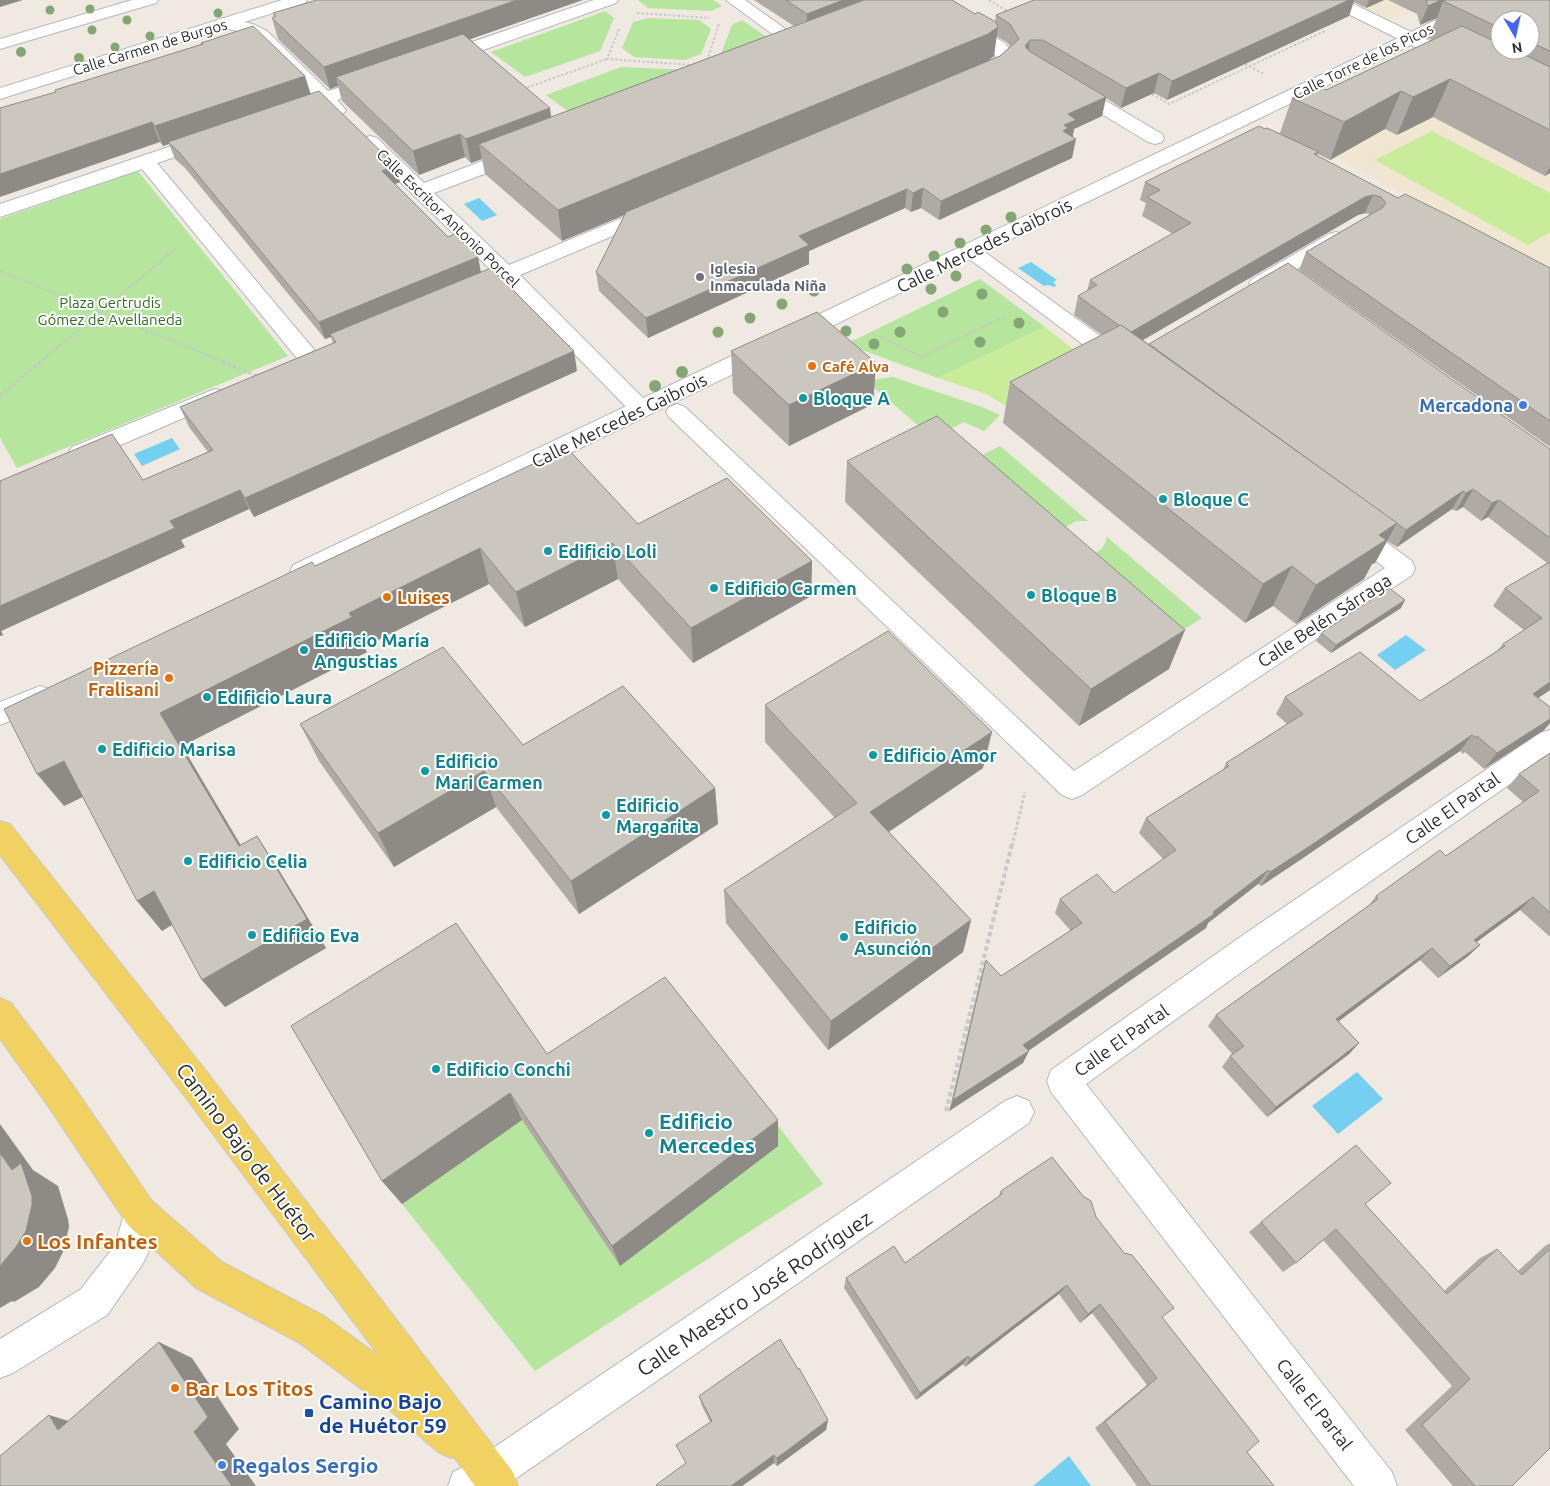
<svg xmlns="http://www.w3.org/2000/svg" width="1550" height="1486" font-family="Ubuntu,sans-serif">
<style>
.education{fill:#f0e6d1}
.green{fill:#b6e59e}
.pitch{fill:#c9ec9a}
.water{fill:#75cff0}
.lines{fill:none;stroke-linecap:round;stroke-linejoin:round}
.street-casing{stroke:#b4b7c1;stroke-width:2}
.secondary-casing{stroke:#b4b7c1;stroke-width:2}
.primary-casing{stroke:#c9c9c9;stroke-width:2}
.path-far2{stroke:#c9c9c9;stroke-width:2;stroke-dasharray:2.5 2;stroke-linecap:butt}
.path-far1{stroke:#c9c9c9;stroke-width:3;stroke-dasharray:3 2.5;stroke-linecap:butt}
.path{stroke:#c9c9c9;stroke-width:4;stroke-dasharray:4.5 3;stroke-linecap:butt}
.street{fill:#fff;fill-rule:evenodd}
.secondary{fill:#fff;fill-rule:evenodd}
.primary{fill:#f2d163;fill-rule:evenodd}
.tree{fill:#84a574}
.wall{fill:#afaba4;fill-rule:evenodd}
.shaded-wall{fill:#8e8b86}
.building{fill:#cbc7bf;stroke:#8e8b86}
.worship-dot{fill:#6b7280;stroke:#fff;stroke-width:2}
.food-dot{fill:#e8710a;stroke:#fff;stroke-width:2}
.culture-dot{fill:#0f9aa8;stroke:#fff;stroke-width:2}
.shop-dot{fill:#3f7fe0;stroke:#fff;stroke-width:2}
.transit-dot{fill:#1a4fb4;stroke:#fff;stroke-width:2}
.labels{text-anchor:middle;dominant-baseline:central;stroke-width:4;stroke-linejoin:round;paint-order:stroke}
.far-street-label{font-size:15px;fill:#2e2e2e;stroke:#fff}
.far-worship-label{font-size:15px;font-weight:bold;fill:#5b616d;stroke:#fff;text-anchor:start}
.far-park-label{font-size:15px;fill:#2c6e1b;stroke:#fff}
.far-food-label{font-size:15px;font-weight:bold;fill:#c56008;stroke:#fff;text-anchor:start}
.street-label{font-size:18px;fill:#2e2e2e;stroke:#fff}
.culture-label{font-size:18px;font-weight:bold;fill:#0d838f;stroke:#fff;text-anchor:start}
.shop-label{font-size:18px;font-weight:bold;fill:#366cbe;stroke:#fff;text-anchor:end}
.food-label{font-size:18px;font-weight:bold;fill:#c56008;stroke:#fff;text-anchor:start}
.near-culture-label{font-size:21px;font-weight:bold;fill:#0d838f;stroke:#fff;text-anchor:start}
.near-street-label{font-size:21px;fill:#2e2e2e;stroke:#fff}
.near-food-label{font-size:21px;font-weight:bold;fill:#c56008;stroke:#fff;text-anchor:start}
.near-transit-label{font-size:21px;font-weight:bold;fill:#164399;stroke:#fff;text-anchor:start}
.near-shop-label{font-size:21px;font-weight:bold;fill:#366cbe;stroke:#fff;text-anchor:start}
</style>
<rect width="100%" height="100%" fill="#efe9e1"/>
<g class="education">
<path d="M1349,0H1437L1391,21Z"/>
<path d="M1428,59L1550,120V273L1287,132Z"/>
</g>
<g class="green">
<path d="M638,0H713L722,6L711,11L648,8Z"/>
<path d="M605,11L614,18L600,51L525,77L491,52Z"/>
<path d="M649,18L699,20L711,29L701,54L685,60L634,57L622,48L633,22Z"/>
<path d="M742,20L781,47L719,59L732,25Z"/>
<path d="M621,67L688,70L584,123L546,95Z"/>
<path d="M138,171L288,356L17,468L0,438V219Z"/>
<path d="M980,279L1045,327L938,378L846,344Z"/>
<path d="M893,377L982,407L1000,415L984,431L964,422L933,438L866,381Z"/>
<path d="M1000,446L1088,521H1076L1059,531L968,462Z"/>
<path d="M1107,537L1202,618L1169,639L1091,555C1101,551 1105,547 1107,537Z"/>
<path d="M667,982L823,1184L535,1371L402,1204L522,1120L620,1266L715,1193Z"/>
</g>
<g class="pitch">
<path d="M1432,131L1550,193V232L1528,245L1375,160Z"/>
<path d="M1045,327L1097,368L1013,410L986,394L938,378Z"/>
</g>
<g class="water">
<path d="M479,198L497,215L482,221L464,204Z"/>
<path d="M1031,262L1057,280L1053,282L1056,285L1055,287L1048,285L1044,286L1018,268Z"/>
<path d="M172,438L180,449L142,466L134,454Z"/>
<path d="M1406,635L1426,650L1395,670L1377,655Z"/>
<path d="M1357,1072L1383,1099L1338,1134L1312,1106Z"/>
<path d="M1069,1456L1091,1486H1033Z"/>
</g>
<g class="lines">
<g class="street-casing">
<g id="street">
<path d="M594,0H618L616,3L449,62L443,63L437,62L434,58L437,54Z"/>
<path d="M726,0H745L809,46L806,50L800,51L794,50Z"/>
<path d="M914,0H934L1006,44L1014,58C1005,70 988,83 973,79L970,75C976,67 989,65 996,57L993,51L916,3Z"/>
<path d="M1324,0H1345L1463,57L1466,61L1463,65L1457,66L1451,65L1326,3Z"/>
<path d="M224,18L253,24L267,31L328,91L376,76L382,77L385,81L382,85L337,100L346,110L343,114C333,116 329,113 322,106L292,115L286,114L283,110L286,106L313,97L255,39L242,32L218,27L216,23L218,19Z"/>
<path d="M1073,84L1079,85L1162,134L1164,138L1162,142L1155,144L1148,142L1067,93L1064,89L1067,85Z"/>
<path d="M207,134L214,136L216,140L214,144L157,163L316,352L319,357L316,362L308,364L300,362L142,169L0,217V204Z"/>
<path d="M370,136L377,138L424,183L512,150L519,148L526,150L528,154L526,158L434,193L509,265L646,208L653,206L660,208L663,212L660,216L520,275L649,404L652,409L649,414L641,417L633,414L504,282C490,288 473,299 458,296L455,291L458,286L493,272L363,146L361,142L363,138Z"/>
<path d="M1336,232L1343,234L1346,238L1343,242L1266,287L1259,289L1252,287L1249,283L1252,279L1329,234Z"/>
<path d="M971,245L978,247L1129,357L1132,362L1129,367L1121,369L1113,367L964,255L961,251L964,247Z"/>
<path d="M215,389L223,391L226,396L223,401L88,459L80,461L72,459L68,453L72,447Z"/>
<path d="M677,404L685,407L1074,771L1385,568L1343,536L1340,530L1343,524L1352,521L1361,524L1412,561L1415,568L1412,575L1082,795L1072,799L1062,795L669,417L666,412L669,407Z"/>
<path d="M1550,730V756L1268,953L1086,1084L1392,1472L1397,1486H1354L1051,1092L1047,1081L1051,1070L1246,933L1540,733Z"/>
<path d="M1017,1096L1029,1101L1034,1112L1029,1123L505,1486H477L472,1473L477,1459L1005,1101Z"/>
</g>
</g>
<g class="secondary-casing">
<g id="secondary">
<path d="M132,0H158L156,3L0,49V39Z"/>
<path d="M282,0H307L305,3L0,99V88Z"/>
<path d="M1478,0H1499L1497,3L311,579L302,581L293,579L290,572L293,565Z"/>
<path d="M40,686L49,689L53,697L49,705L0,725V702Z"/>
<path d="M140,1196L152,1201L157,1213L148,1253L142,1265L107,1315L13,1373L0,1378V1339L81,1289L115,1245L128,1201Z"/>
<path d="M491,1454L505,1459L510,1473L505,1486H448L453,1472Z"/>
</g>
</g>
<g class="primary-casing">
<path id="primary" d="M0,821L10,824L207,1072L513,1472L518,1486H475L454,1457L451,1458L438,1452L386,1407L298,1342L196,1288L128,1225L46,1103L0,1039V998L11,1003L70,1081L152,1201L222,1262L324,1316L379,1356L183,1094L0,855Z"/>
</g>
<g class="path-far2">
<path d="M989,0L1010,13"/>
<path d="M637,13L710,18"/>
<path d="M619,29L607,59L692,65"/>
<path d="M707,61L719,24"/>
<path d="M1245,64L1264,74"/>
<path d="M523,89L607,59"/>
<path d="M1148,92L1169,104L1325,31"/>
<path d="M0,271L227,363"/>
<path d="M872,333L922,357L1006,316"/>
<path d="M39,363L175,249"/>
</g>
<g class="path-far1">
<path d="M223,362L260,377"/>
<path d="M0,396L40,362"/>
<path d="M1012,846L1025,792"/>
</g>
<path class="path" d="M946,1111L1012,844"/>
<use href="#street" class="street"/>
<use href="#secondary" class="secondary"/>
<use href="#primary" class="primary"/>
</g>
<g class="tree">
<circle cx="90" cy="9" r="4.5"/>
<circle cx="50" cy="10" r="4.5"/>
<circle cx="218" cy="13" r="4.5"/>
<circle cx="127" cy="20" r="4.5"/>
<circle cx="92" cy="30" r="4.5"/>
<circle cx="150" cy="36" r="4.5"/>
<circle cx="115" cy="47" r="4.5"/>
<circle cx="21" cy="52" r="5"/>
<circle cx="79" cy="58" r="5"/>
<circle cx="1011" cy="217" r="5.5"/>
<circle cx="986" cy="230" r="5.5"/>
<circle cx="960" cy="243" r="5.5"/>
<circle cx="934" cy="256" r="5.5"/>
<circle cx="907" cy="269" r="5.5"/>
<circle cx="956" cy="276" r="5.5"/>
<circle cx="931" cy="289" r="5.5"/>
<circle cx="814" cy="291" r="5.5"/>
<circle cx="982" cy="294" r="5.5"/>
<circle cx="782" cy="304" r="5.5"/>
<circle cx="943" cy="312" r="5.5"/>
<circle cx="750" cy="318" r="5.5"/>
<circle cx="1019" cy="323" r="5.5"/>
<circle cx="846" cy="331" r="5.5"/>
<circle cx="718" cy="332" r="5.5"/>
<circle cx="900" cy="332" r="5.5"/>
<circle cx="980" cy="342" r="5.5"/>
<circle cx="874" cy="344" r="5.5"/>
<circle cx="682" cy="372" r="6"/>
<circle cx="655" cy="386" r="6"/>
</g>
<g class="wall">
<path d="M754,0H952L975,14L995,22L996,15L1034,0H1384L1366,8L1354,2L1349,16L1167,100L1154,93L1121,108L1106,98L1102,116L1074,129L1073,137L1072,158L939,220L921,208L911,212L905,208L809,251V264L648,338L599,291L596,272L625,215L562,241L485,174L482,159L471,163L465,157L419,175L342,101L338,86L330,89L278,39L272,18L274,17L273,13L531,18L470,39L551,117L794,26ZM996,36L1008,43L1010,47L1000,56L987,62L994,56Z"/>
<path d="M1388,0H1550V173L1545,176L1433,117L1397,135L1385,129L1330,160L1318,154L1317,156L1398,198L1550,268V447L1299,270L1306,252L1371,215L1365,213L1358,215L1143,340L1149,344L1550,449V690L1538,698L1550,707V723L1544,730L1484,769L1465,752L1463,754L1460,751L1300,860L1261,886L1258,884L1208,923L1206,928L1028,1051L1023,1063L949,1111L982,973L986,960L1001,976L1071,931L1055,913L1060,899L1114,893L1163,859L1139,833L1146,818L1223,770L1226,763L1287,724L1276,714L1285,697L1420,701L1497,651L1503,644L1524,630L1493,606L1505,588L1547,563L1488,517L1481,521L1463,507L1456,511L1452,509L1397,547L1387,541L1375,563L1372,564L1364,579L1296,624L1273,606L1245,623L1003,423L1010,382L1102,335L1074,315L1078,296L1087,291L1090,280L1173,234L1142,216L1146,203L1140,200L1145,182L1265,129L1280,133L1292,98L1326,90L1432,40L1428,38L1437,18L1420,25L1417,14ZM1500,20H1530V50H1500Z"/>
<path d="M201,43L305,76L310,94L400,182L395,184L448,237L478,257L481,272L577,371L254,517L249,509L181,540L185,547L1,631L3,635L0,636V481L143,480L208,452L189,427L180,407L333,343L331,337L325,339L186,169L175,159L169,144L163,146L160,142L55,92L202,44Z"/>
<path d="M731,351L876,363L873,404L789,446L733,393Z"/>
<path d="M847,461L1169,669L1079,726L845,502Z"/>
<path d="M638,524L812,561L811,596L693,663L618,579L525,627L489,584L364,647L367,652L182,746L241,845L277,867L326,948L225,1007L202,980L172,925L162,931L83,797L64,806L315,566Z"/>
<path d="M1401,608L1331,653L1316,641L1321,633Z"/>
<path d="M765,705L983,768L889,832L971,920L963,952L828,1050L726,923L724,890L835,818L765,742Z"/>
<path d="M300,724L523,745L715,788L718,824L579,914L496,807L394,867L319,761Z"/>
<path d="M1550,753V935L1549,936L1520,910L1476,942L1480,945L1467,957L1438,978L1420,960L1338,1021L1359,1043L1349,1054L1267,1117L1222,1067L1230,1056L1233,1055L1208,1026L1216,1015L1369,905L1376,896L1446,856L1523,802L1507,788L1519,774Z"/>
<path d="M547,1054L778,1120V1146L620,1266L522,1120L402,1204L382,1181Z"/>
<path d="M1001,1191L1096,1217L1162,1318L1247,1452L1274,1486H1137L1095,1428L1147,1385L1092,1313L1080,1323L1059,1294L965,1367L963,1364L916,1400L844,1288L846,1278L905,1263L998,1197Z"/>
<path d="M1365,1204L1444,1291L1480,1258L1497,1249L1518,1271L1545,1246L1550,1243V1448L1512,1486H1453L1405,1430L1452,1386L1323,1240L1296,1263L1283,1272L1249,1232L1261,1222Z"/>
<path d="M699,1396L828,1420L826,1430L777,1466L774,1463L742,1486H657L686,1463L710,1422L702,1406Z"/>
</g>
<g class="shaded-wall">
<path d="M0,0H23L0,7Z"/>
<path d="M517,0H583L531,18L343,84L336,77L338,86L330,89L324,67Z"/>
<path d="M843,0H899L806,35L807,14Z"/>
<path d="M1349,0H1354L1349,16L1167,100L1172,81Z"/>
<path d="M1369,0H1384L1366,8Z"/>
<path d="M1441,0H1474L1443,1L1437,18L1420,25L1428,6Z"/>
<path d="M998,27L994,56L984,64L562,241L558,210Z"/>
<path d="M1030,40L1027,59L1025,46Z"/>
<path d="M1159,73L1154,93L1121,108L1126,88Z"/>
<path d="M305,76L311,95L168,142L169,144L163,146L155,126Z"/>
<path d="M1450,79L1433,117L1397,135L1413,97Z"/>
<path d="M1401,91L1385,129L1330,160L1344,122Z"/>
<path d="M1106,97L1102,116L1074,129L1072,139H1076L1072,158L939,220L941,201L1064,125L1068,114Z"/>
<path d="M550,108L553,131L479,144L482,159L471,163L466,139Z"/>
<path d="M152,122L160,142L0,197V174Z"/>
<path d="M460,134L465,157L419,175L413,151Z"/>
<path d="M396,166L400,182L387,187L382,171Z"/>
<path d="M1550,167V173L1545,176Z"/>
<path d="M923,188L921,208L911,212L913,193Z"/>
<path d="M907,189L905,208L809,251V264L648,338L646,318L799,236Z"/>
<path d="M1373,195L1365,213L1358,215L1124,351L1129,333L1365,197Z"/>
<path d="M478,257L481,274L330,334L331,337L325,339L319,322Z"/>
<path d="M574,351L577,371L254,517L245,498Z"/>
<path d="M876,363L873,404L789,446V405Z"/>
<path d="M1473,489L1463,507L1456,511L1466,493Z"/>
<path d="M240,490L249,509L181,540L185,547L1,631L3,635L0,636V606L170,521Z"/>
<path d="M1463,491L1452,509L1397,547L1406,530Z"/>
<path d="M1499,500L1488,517L1481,521L1492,503Z"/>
<path d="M1397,523L1375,563L1372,564L1364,579L1296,624L1316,585L1379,535Z"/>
<path d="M612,543L618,579L525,627L516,592Z"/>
<path d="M480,548L489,584L364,647L367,652L182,746L259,877L239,846L160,713L349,613Z"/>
<path d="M812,561L811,596L693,663L691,628Z"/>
<path d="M1292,566L1273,606L1245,623L1263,584Z"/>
<path d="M1405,600L1401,608L1331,653L1336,645Z"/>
<path d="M1185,630L1169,669L1079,726L1091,689Z"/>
<path d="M1550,682V690L1520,710L1533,694Z"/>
<path d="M1550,719V723L1544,730L1484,769L1497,753Z"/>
<path d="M992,732L983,768L866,847L870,812Z"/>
<path d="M1472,735L1460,751L1300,860L1261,886L1270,872Z"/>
<path d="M64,761L90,793L64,806L37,774Z"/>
<path d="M484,771L496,807L394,867L378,833Z"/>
<path d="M715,788L718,824L579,914L571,881Z"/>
<path d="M257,836L277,867L326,948L225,1007L202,980Z"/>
<path d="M1268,870L1258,884L1208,923L1206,928L1018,1058L1023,1045L1213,912Z"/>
<path d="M154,891L178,921L162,931L137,901Z"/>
<path d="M1533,897L1520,910L1462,953L1474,940Z"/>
<path d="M971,920L963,952L828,1050L831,1021Z"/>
<path d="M1480,945L1467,957L1438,978L1450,966Z"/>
<path d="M1432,948L1420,960L1326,1031L1336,1019Z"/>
<path d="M1359,1043L1349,1054L1267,1117L1276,1107Z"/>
<path d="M1029,1051L1023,1063L949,1111L953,1100Z"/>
<path d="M510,1093L522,1120L402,1204L382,1181Z"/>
<path d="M778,1120V1146L620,1266L612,1246Z"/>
<path d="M0,1124L33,1170L58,1186L68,1219L69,1227L63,1252L55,1268L39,1287L14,1302L12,1301L0,1308V1266L12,1170L0,1153Z"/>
<path d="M1067,1285L1059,1294L965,1367L970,1359Z"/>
<path d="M1100,1304L1092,1313L1080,1323L1088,1314Z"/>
<path d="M159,1342L192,1358L239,1429L226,1444L256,1486H232L194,1432Z"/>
<path d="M968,1356L963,1364L916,1400L920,1393Z"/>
<path d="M49,1415L88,1427L58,1430Z"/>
<path d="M828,1420L826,1430L777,1466V1458Z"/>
<path d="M774,1455V1463L742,1486H731Z"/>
</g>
<g class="building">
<path d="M317,0H517L324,67L272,18L276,16L273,13Z"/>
<path d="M786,0H843L807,14Z"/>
<path d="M864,0H952L975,14L978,12L996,22L998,27L988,34L558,210L479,144Z"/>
<path d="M1034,0H1349L1172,81L1159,73L1126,88L1043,40H1030L1025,46L1029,51L1106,97L1068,114L1076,120L1064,125L1068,128L1063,131L1076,139L941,201L923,188L913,193L907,189L799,236L809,245L646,318L596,272L626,212L1000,56L1019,39L1010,24L996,15Z"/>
<path d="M1426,0H1441L1428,6Z"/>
<path d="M1446,0H1550V51L1530,42V20H1500V28L1443,1Z"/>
<path d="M253,26L305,76L155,126L152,122L0,174V108L56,92L55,90L203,44L201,43Z"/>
<path d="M1462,26L1500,44V50H1514L1550,67V130L1450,79L1413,97L1401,91L1344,122L1292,98L1316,85L1326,90Z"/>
<path d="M463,34L550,108L466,139L460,134L413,151L336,77Z"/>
<path d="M319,91L396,166L382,171L448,237L455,234L478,257L319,322L179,152L168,142Z"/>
<path d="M1259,126L1265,129L1267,128L1319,152L1314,154L1398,198L1405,194L1460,221L1550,268V421L1306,252L1382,208L1386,203L1381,197L1373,195L1365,197L1131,332L1121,325L1120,326L1078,296L1097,285L1090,280L1191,223L1147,197L1160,190L1145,182Z"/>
<path d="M1288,263L1550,449V538L1499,500L1492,503L1473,489L1466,493L1463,491L1406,530L1149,344Z"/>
<path d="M491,268L574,351L245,498L240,490L170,521L175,528L0,606V481L112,434L143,480L213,450L180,407L336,342L330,334Z"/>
<path d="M817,312L876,363L789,405L731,351Z"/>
<path d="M1121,325L1397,523L1379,535L1386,540L1316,585L1292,566L1263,584L1010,382Z"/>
<path d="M937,416L1185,630L1091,689L847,461Z"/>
<path d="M567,448L638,524L727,478L812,561L691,628L612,543L516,592L480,548L349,613L352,617L160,713L239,846L257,836L307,919L202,980L154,891L137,901L64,761L37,774L4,709L264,585L312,562L315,566Z"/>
<path d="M1550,562V682L1533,694L1550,707V719L1497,753L1477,736L1476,738L1472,735L1310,846L1270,872L1268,870L1213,912L1214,914L1023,1045L1029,1051L953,1100L986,960L1001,976L1082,923L1060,899L1097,874L1114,893L1176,850L1146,818L1229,766L1226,763L1303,714L1285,697L1360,652L1420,701L1505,646L1503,644L1542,618L1505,588Z"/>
<path d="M1389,588L1405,600L1336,645L1321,633Z"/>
<path d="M888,631L992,732L870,812L971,920L831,1021L724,890L857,803L765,705Z"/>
<path d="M443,647L523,745L623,686L715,788L571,881L484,771L378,833L300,724Z"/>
<path d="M1550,753V913L1533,897L1474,940L1480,945L1450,966L1432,948L1336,1019L1359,1043L1276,1107L1230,1056L1244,1046L1216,1015L1378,899L1376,896L1440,850L1446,856L1539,791L1519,774Z"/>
<path d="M456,923L547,1054L665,977L778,1120L612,1246L510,1093L382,1181L291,1026Z"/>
<path d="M1356,1145L1391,1183L1365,1204L1447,1294L1497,1249L1522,1275L1550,1249V1448L1512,1486H1475L1422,1425L1470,1379L1336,1229L1296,1263L1261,1222Z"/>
<path d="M0,1153L12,1170L21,1163L32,1196V1205L26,1231L16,1247L0,1266Z"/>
<path d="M1052,1157L1083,1196L1091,1201L1096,1217L1124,1253L1132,1255L1174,1308L1162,1317L1259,1441L1247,1452L1274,1486H1151L1105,1422L1157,1378L1100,1304L1088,1314L1067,1285L970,1359L968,1356L920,1393L846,1278L894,1246L905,1263L1002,1194L1001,1191Z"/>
<path d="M780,1339L798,1369L799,1368L828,1420L777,1458L774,1455L731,1486H657L656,1485L686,1463L676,1445L712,1421L699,1396Z"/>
<path d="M159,1342L208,1417L194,1432L232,1486H0V1456L49,1415L58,1430Z"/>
</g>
<circle class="worship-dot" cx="700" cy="277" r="5"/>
<g class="food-dot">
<circle cx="812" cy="366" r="5"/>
<circle cx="387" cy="597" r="5"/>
<circle cx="169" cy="678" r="5"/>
<circle cx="27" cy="1241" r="5"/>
<circle cx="175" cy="1388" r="5"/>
</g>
<g class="culture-dot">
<circle cx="803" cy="398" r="5"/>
<circle cx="1163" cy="499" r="5"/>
<circle cx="548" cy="551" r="5"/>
<circle cx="714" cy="588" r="5"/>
<circle cx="1031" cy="595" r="5"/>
<circle cx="304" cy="650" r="5"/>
<circle cx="207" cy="697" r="5"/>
<circle cx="102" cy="749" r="5"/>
<circle cx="873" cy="755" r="5"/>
<circle cx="425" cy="771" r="5"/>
<circle cx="606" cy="815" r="5"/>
<circle cx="188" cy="861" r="5"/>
<circle cx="252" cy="935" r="5"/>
<circle cx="844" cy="937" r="5"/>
<circle cx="436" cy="1069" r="5"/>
<circle cx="649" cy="1133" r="5"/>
</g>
<g class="shop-dot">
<circle cx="1523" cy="405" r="5"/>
<circle cx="222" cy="1465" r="5"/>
</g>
<rect class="transit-dot" x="304" y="1408" width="10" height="10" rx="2.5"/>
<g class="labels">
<g class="far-street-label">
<text transform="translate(150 47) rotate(-17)">Calle Carmen de Burgos</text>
<text transform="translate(1363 61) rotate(-26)">Calle Torre de los Picos</text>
<text transform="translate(448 218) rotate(44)">Calle Escritor Antonio Porcel</text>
</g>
<g class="far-worship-label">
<text x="710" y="268">Iglesia<tspan x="710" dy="17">Inmaculada Niña</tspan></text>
</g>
<g class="far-park-label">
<text x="110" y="302">Plaza Gertrudis<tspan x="110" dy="17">Gómez de Avellaneda</tspan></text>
</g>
<g class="far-food-label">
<text x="822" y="366">Café Alva</text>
</g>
<g class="street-label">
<text transform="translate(984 245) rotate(-26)">Calle Mercedes Gaibrois</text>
<text transform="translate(619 420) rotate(-26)">Calle Mercedes Gaibrois</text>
<text transform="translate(1324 620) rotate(-33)">Calle Belén Sárraga</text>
<text transform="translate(1452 808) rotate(-35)">Calle El Partal</text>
<text transform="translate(1121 1040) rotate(-35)">Calle El Partal</text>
<text transform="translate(1315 1404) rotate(52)">Calle El Partal</text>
</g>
<g class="culture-label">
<text x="813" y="398">Bloque A</text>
<text x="1173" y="499">Bloque C</text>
<text x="558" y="551">Edificio Loli</text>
<text x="724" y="588">Edificio Carmen</text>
<text x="1041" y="595">Bloque B</text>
<text x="314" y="640">Edificio María<tspan x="314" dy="21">Angustias</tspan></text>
<text x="217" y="697">Edificio Laura</text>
<text x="112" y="749">Edificio Marisa</text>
<text x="883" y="755">Edificio Amor</text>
<text x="435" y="761">Edificio<tspan x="435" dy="21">Mari Carmen</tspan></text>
<text x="616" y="805">Edificio<tspan x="616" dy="21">Margarita</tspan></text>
<text x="198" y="861">Edificio Celia</text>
<text x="854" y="927">Edificio<tspan x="854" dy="21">Asunción</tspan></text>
<text x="262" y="935">Edificio Eva</text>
<text x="446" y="1069">Edificio Conchi</text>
</g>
<g class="shop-label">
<text x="1513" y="405">Mercadona</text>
</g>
<g class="food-label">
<text x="397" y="597">Luises</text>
<text x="159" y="668" text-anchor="end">Pizzería<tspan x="159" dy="21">Fralisani</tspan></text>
</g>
<g class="near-culture-label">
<text x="659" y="1121">Edificio<tspan x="659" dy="24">Mercedes</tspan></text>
</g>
<g class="near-street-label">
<text transform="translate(247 1152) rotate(53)">Camino Bajo de Huétor</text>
<text transform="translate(754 1293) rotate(-34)">Calle Maestro José Rodríguez</text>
</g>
<g class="near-food-label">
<text x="37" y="1241">Los Infantes</text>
<text x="185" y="1388">Bar Los Titos</text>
</g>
<g class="near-transit-label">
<text x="319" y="1401">Camino Bajo<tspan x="319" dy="24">de Huétor 59</tspan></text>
</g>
<g class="near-shop-label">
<text x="232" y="1465">Regalos Sergio</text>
</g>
</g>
<g transform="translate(1515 35) rotate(171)"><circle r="24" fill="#ffffff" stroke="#ababab"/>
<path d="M0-4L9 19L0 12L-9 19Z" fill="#4264fb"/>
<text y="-8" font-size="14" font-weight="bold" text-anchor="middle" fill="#2e2e2e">N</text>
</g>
</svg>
